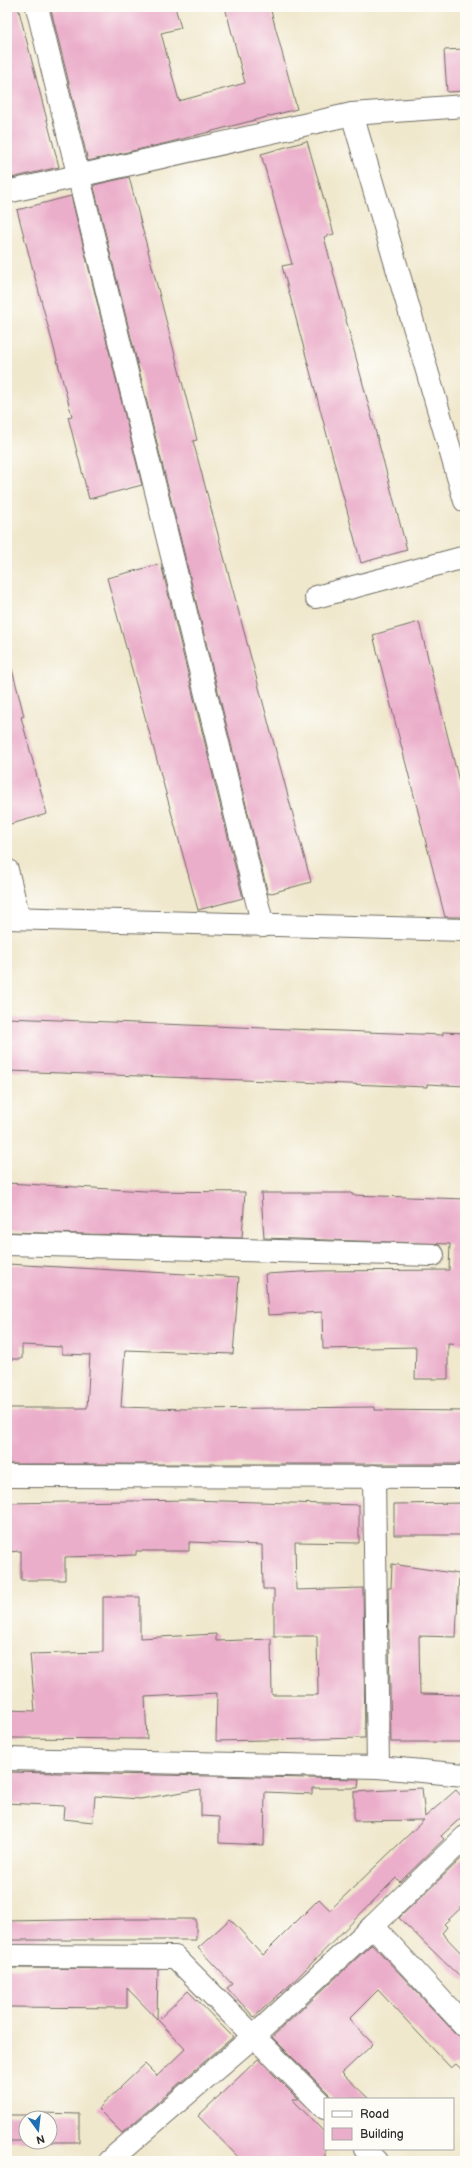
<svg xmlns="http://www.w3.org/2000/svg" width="472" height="2168" font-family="'Balsamiq Sans',sans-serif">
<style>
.building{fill:#ebaeca}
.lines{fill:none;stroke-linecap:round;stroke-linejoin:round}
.minor-casing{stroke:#706d64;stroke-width:24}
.minor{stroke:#fff;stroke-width:22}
</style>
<rect width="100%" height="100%" fill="#fdfcf7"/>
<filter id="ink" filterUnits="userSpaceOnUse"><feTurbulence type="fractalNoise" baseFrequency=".025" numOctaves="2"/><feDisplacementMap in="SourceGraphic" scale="8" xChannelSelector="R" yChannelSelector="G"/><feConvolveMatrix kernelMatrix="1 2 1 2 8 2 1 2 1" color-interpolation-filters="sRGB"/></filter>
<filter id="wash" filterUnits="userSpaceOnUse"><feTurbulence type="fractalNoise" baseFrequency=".012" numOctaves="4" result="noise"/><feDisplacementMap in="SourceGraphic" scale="16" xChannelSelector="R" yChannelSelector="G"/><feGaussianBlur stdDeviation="0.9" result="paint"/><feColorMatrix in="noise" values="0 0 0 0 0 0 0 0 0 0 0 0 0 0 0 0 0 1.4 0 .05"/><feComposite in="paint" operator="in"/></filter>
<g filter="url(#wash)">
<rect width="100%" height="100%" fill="#f0e8cd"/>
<g id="blocks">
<g class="building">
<path d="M7,7H18L59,167L7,179Z"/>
<path d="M61,7H175L181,28L161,33L179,101L245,83L225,7H270L297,109L167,143L88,161L51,10Z"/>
<path d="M465,49V91L447,92L444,50Z"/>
<path d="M307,141L334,234L324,237L407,550L361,563L282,266L292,264L261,154Z"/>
<path d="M129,177L197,440L193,441L311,882L268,894L94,187V185Z"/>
<path d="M71,196L142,485L89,499L68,417L72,416L17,210Z"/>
<path d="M161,564L243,898L198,910L107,578Z"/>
<path d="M419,622L465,805V917H445L373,635Z"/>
<path d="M12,669L24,716L21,717L47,814L7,825V670Z"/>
<path d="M7,1018L443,1035V1032L465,1033V1086L427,1084V1087L9,1071L7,1070Z"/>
<path d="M7,1183L145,1191L245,1192L242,1238L7,1232Z"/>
<path d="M261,1193H352V1195L465,1199V1344L448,1343V1379H415L416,1347L323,1349L322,1312L268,1315L265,1274L320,1271L449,1270L450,1244L264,1238Z"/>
<path d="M7,1264L239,1277L233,1354L125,1350L121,1407L187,1409L375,1407V1410L465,1411V1464H7V1408H87L90,1355L62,1354V1347L22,1345V1359H7Z"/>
<path d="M189,1500L359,1505V1543L295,1542L296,1590L363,1588L365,1738L216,1741L217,1693L145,1697L147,1739L7,1738V1710L35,1711L30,1654L103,1652V1597H140V1638L216,1634V1641L271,1639L272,1695H318L317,1636H274V1589H263L262,1545L189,1542V1551H136V1555L65,1557V1580H21V1551L7,1552V1503Z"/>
<path d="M465,1503V1535H394V1504Z"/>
<path d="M392,1564L459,1574L456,1637L419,1636L420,1694L465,1695V1742H391L388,1588H391Z"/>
<path d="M7,1772L359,1779L358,1788H312V1794L265,1792L264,1845L219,1843V1817L201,1816V1789L140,1799L95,1796L93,1822L63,1819L64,1806L7,1803Z"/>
<path d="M422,1788L425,1817L456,1790L465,1800V1814L441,1836L444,1839L400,1882L396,1878L291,1984L254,2017L227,1988L232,1984L198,1948L230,1919L263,1955L319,1899L330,1910L424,1820L354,1821V1792Z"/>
<path d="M462,1858L465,1861V1904L444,1924L447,1927L442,1933L465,1957V1982L399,1918Z"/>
<path d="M125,1919H196V1940H7V1921Z"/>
<path d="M372,1944L456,2034L465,2038V2073L456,2064L451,2068L378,1990L349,2019L373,2044L342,2073L369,2099H334L272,2037Z"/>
<path d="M7,1968L158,1969L157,2019L127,1988V2008L7,2007Z"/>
<path d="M188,1991L233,2037L122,2133L98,2109L145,2064L157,2076L185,2049L158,2020Z"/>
<path d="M258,2059L298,2099H292L325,2133V2161H242L198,2116Z"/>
<path d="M40,2113L79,2114V2142H50V2118H26V2141H7V2115H40Z"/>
</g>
</g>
</g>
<g filter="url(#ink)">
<use href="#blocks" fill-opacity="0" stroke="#706d64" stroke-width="1"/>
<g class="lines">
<g class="minor-casing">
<g id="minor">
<path d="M37,7L263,926"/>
<path d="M352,114L465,501"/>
<path d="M7,192L352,114L465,106"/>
<path d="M316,597L465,557"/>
<path d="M7,870L19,918"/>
<path d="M7,918L465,930"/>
<path d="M7,1244L433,1255"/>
<path d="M7,1476L465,1477"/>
<path d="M374,1476L378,1767"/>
<path d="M7,1759L378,1767L465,1775"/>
<path d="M373,1926L465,2026"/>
<path d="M7,1956L175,1957L325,2108"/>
<path d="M365,2149L377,2161"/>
<path d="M109,2161L254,2036L373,1926L465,1837"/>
</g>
</g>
<use href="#minor" class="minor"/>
</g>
</g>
<rect width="472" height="2168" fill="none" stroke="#fdfcf7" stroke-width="24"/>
<rect x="324" y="2098" width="130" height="52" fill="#fdfcf7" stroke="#a9a8a5"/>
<rect x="332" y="2111" width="20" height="6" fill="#ffffff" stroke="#a9a8a5"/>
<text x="360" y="2118" font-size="12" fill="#2b2b2b">Road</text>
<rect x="332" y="2128" width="20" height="12" fill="#ebaeca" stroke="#a9a8a5"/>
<text x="360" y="2138" font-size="12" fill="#2b2b2b">Building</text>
<g transform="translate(38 2130) rotate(165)"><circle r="19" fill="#fdfcf7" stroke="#a9a8a5"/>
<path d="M0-3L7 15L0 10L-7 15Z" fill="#1f6fb2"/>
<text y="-6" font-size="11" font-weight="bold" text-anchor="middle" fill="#2b2b2b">N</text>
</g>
</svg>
